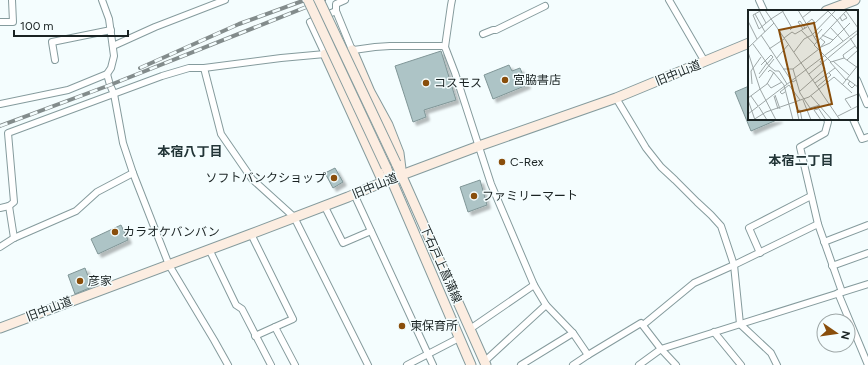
<svg xmlns="http://www.w3.org/2000/svg" width="868" height="365" font-family="Figtree,'Noto Sans JP',sans-serif">
<style>
.building{fill:#adc4c6;stroke:#809697;filter:url(#shadow)}
.lines{fill:none;stroke-linecap:round;stroke-linejoin:round}
.minor-casing{stroke:#859b9d;stroke-width:8}
.secondary-casing{stroke:#859b9d;stroke-width:11}
.minor{stroke:#fff;stroke-width:6}
.secondary{stroke:#fcede1;stroke-width:9}
.rail-casing{stroke:#838c8c;stroke-width:4}
.rail{stroke:#f4fdfe;stroke-width:2.5;stroke-dasharray:8;stroke-linecap:butt}
.secondary-bridge-casing{stroke:#859b9d;stroke-width:11;stroke-linecap:butt}
.secondary-bridge{stroke:#fcede1;stroke-width:9}
.poi-dot{fill:#894e0b;stroke:#f4fdfe;stroke-width:1.5}
.labels{text-anchor:middle;dominant-baseline:central;stroke-width:3;stroke-linejoin:round;paint-order:stroke}
.street-label{font-size:12px;fill:#1a2323;stroke:#f4fdfe}
.poi-label{font-size:12px;fill:#1a2323;stroke:#f4fdfe;text-anchor:start}
.neighbourhood-label{font-size:13px;font-weight:bold;fill:#223537;stroke:#f4fdfe}
.inset-road{fill:none;stroke:#9da6a6;stroke-width:1}
.view{fill:#894e0b;fill-opacity:0.15;stroke:#894e0b;stroke-width:2}
.inset-edge{fill:none;stroke:#1a2323;stroke-width:2}
</style>
<defs>
<filter id="shadow"><feDropShadow dx="3.5" dy="3.5" stdDeviation="1" flood-color="#0004"/></filter>
</defs>
<rect width="100%" height="100%" fill="#f4fdfe"/>
<g class="building">
<path d="M441,51L456,100L424,110L426,117L413,122L395,66Z"/>
<path d="M509,65L512,71L520,68L527,85L493,99L484,75Z"/>
<path d="M749,86V119H779L751,131L735,92Z"/>
<path d="M335,168L343,182L333,188L325,173Z"/>
<path d="M480,180L487,205L468,212L460,187Z"/>
<path d="M121,225L128,240L98,254L91,239Z"/>
<path d="M85,268L92,287L75,294L68,275Z"/>
</g>
<g class="lines">
<g class="minor-casing">
<g id="minor">
<path d="M345,0L336,4V11L352,50"/>
<path d="M452,0L451,5L445,47L455,73L491,184L534,285L546,305L573,333L588,355"/>
<path d="M669,0L705,62"/>
<path d="M759,0L764,11"/>
<path d="M0,22H13L12,0"/>
<path d="M483,34L493,30H496L545,6"/>
<path d="M113,46L155,27L225,0"/>
<path d="M325,54L310,22L336,11"/>
<path d="M55,60L52,42L111,30"/>
<path d="M204,68L221,134L252,179L294,217L368,365"/>
<path d="M107,74L110,85L114,94L123,143L133,173L169,265L214,340L228,365"/>
<path d="M857,80L867,104"/>
<path d="M616,98L646,148L661,167L675,180L697,202L711,215L721,226L734,265L740,324L771,353L777,365"/>
<path d="M0,104L68,90L107,74L111,68L114,56L109,19L102,0"/>
<path d="M827,119L828,122L825,133L800,147L818,224L842,292"/>
<path d="M853,119L862,139L868,137"/>
<path d="M354,194L433,365"/>
<path d="M324,205L343,243L371,231"/>
<path d="M9,206L14,238"/>
<path d="M0,208L9,206L14,202L8,133L162,76L189,68H204L281,58L325,54L375,47L390,46H442L445,47"/>
<path d="M251,234L293,319L275,327L295,365"/>
<path d="M824,242L868,225"/>
<path d="M0,247L14,238L76,211L97,192L133,173"/>
<path d="M209,249L236,305L242,309L271,365"/>
<path d="M760,253L749,228L811,196"/>
<path d="M832,266L868,253"/>
<path d="M838,293L868,365"/>
<path d="M643,325L694,283L734,265L818,224"/>
<path d="M470,329L534,285"/>
<path d="M714,332L741,365"/>
<path d="M255,336L275,327"/>
<path d="M485,361L546,305"/>
<path d="M407,365L459,338"/>
<path d="M521,365L573,333"/>
<path d="M573,365L588,355L641,323L661,349L676,365"/>
<path d="M639,365L661,349L868,284"/>
</g>
</g>
<g class="secondary-casing">
<g id="secondary">
<path d="M826,11L855,0"/>
<path d="M352,50L370,92L388,125L399,153L401,169"/>
<path d="M325,54L383,182"/>
<path d="M396,163L486,365"/>
<path d="M386,167L471,365"/>
<path d="M0,328L251,234L348,197L383,182L479,146L616,98L749,43"/>
</g>
</g>
<use href="#minor" class="minor"/>
<use href="#secondary" class="secondary"/>
<g class="rail-casing">
<g id="rail">
<path d="M140,68L239,24L305,0"/>
<path d="M0,126L110,85L324,0"/>
</g>
</g>
<use href="#rail" class="rail"/>
<g class="secondary-bridge-casing">
<g id="secondary-bridge">
<path d="M308,0L386,167"/>
<path d="M319,0L396,163"/>
</g>
</g>
<use href="#secondary-bridge" class="secondary-bridge"/>
</g>
<g class="poi-dot">
<circle cx="505" cy="80" r="4"/>
<circle cx="426" cy="83" r="4"/>
<circle cx="502" cy="162" r="4"/>
<circle cx="334" cy="178" r="4"/>
<circle cx="474" cy="196" r="4"/>
<circle cx="115" cy="232" r="4"/>
<circle cx="80" cy="281" r="4"/>
<circle cx="402" cy="326" r="4"/>
</g>
<g class="labels">
<g class="street-label">
<text transform="translate(678 73) rotate(-22)">旧中山道</text>
<text transform="translate(375 186) rotate(-22)">旧中山道</text>
<text transform="translate(441 264) rotate(66)">下石戸上菖蒲線</text>
<text transform="translate(49 309) rotate(-21)">旧中山道</text>
</g>
<g class="poi-label">
<text x="513" y="80">宮脇書店</text>
<text x="434" y="83">コスモス</text>
<text x="510" y="162">C-Rex</text>
<text x="326" y="178" text-anchor="end">ソフトバンクショップ</text>
<text x="482" y="196">ファミリーマート</text>
<text x="123" y="232">カラオケバンバン</text>
<text x="88" y="281">彦家</text>
<text x="410" y="326">東保育所</text>
</g>
<g class="neighbourhood-label">
<text x="190" y="151">本宿八丁目</text>
<text x="801" y="160">本宿二丁目</text>
</g>
</g>
<g transform="translate(748 10)">
<rect width="110" height="110" fill="#f4fdfe"/>
<path class="inset-road" d="M14,0L5,5L11,19L23,9M17,0L92,110M50,0L71,35M79,0L89,10M99,0L66,35L83,52L96,48L110,58M98,1L110,18M12,2L18,13M35,2L44,18L42,20M7,4L17,22M92,7L94,11L97,9L99,8L96,4M54,8L64,0M23,9L37,0M89,10L101,26M0,11L9,29M58,14L64,9L67,13L80,1M82,17L95,31M55,19L50,12L52,11L57,18M53,20L67,35M13,25L43,70L45,72L48,70M74,25L85,30M36,28L44,22L47,24L59,17M66,28L74,19M102,28L110,40M5,34L21,56L27,61H31L39,74M73,37L82,33L102,13M0,38L26,13M21,39L36,29M71,39L77,32L72,28M0,42L12,79L28,110M46,42L56,29L64,25L88,0M96,48L95,45L107,36M28,49L40,35M99,50L110,40M85,51L101,65M82,52L98,70M13,55L23,45L25,47L19,54M35,59H45L71,39M45,59L52,83L62,98L72,95M20,62L22,60L26,63L36,75L45,110M11,64L19,53M61,64L110,23M11,68L26,49M99,69L110,77M102,71L100,74L104,78L107,75M19,73L23,78L34,72M67,73L87,58M4,74L3,61L13,47M94,75L110,55M69,77L83,65L81,63M52,81L77,59L72,51M37,82L34,84L32,82L41,75L52,90M27,85L32,99M3,86L10,96M26,86L30,99M63,86L84,110M0,88L19,74L26,62M0,90L7,110M55,90L63,110M69,96L78,110M11,97L19,110M103,98L97,89L110,84M70,99L66,100L73,110M0,104L110,20M90,106L110,96M5,110L18,102L61,87L86,67L104,83M51,110L49,101L52,100L54,110"/>
<path class="view" d="M66,13L84,94L50,102L31,20Z"/>
<rect width="110" height="110" class="inset-edge"/>
</g>
<g transform="translate(836 333) rotate(103)"><circle r="19" fill="#f4fdfe" stroke="#9da6a6"/>
<path d="M0-3L7 15L0 10L-7 15Z" fill="#894e0b"/>
<text y="-6" font-size="11" font-weight="bold" text-anchor="middle" fill="#1a2323">N</text>
</g>
<path d="M14 30v6h114v-6" fill="none" stroke="#1a2323" stroke-width="2"/>
<text x="20" y="30" font-size="12" fill="#1a2323" stroke="#f4fdfe" stroke-width="3" paint-order="stroke">100 m</text>
</svg>
